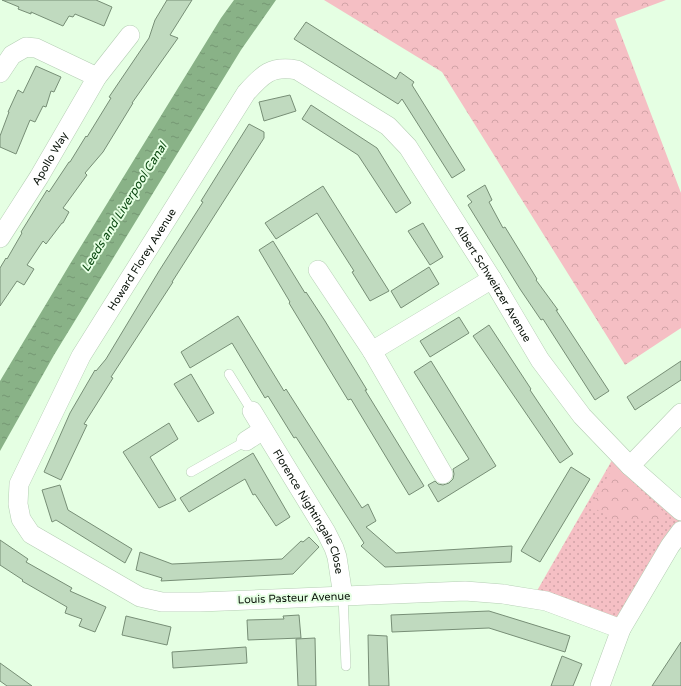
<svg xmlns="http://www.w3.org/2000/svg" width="681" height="686" font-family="'Varela Round',sans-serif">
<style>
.grass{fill:url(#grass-dots)}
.park{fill:url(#park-crowns)}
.water{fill:url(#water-ripples)}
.building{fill:#c0dabf;stroke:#778e76}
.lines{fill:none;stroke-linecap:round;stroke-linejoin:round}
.lane-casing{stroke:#b5ceb4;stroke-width:10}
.street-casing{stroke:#b5ceb4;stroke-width:20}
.lane{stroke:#fff;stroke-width:9}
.street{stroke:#fff;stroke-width:19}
.labels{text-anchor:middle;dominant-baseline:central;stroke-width:4;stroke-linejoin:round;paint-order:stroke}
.street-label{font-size:11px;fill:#091209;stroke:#e5ffe3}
.water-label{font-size:12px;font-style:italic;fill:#08460e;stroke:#e5ffe3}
</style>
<defs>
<pattern id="grass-dots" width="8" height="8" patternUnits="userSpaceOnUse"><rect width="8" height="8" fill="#f5bfc4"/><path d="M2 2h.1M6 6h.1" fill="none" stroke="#d1a3a7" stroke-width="1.8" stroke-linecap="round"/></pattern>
<pattern id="park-crowns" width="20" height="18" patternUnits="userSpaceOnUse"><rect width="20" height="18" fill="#f5bfc4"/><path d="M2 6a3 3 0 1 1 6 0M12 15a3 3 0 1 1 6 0" fill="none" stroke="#d1a3a7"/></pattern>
<pattern id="water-ripples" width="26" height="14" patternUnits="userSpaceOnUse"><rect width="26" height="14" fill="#89b287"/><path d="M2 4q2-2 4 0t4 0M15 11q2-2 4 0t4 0" fill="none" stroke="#759873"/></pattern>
</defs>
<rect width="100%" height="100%" fill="#e5ffe3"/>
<path class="grass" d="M615,455L681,514V527L620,623L534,596Z"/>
<g class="park">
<path d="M324,0H666L615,19L681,193V328L625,365L442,72Z"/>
<path d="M613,467L665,513V521L614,520L591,506Z"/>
</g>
<path class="water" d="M234,0H276L241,50L147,203L54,355L0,451V381L70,264L221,18Z"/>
<g class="building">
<path d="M2,0H96L112,7L104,26L75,14L73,17L69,16L63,26L31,12V14L18,9L19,7Z"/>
<path d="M167,0H192L170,35L178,38L132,103H133L103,152L85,173L87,175L63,208L69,212L63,223H62L46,244L43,241L27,265L34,269L24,285L17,281L0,306V268L6,258L7,259L22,233L21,232L47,190L49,192L69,162H70L86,136L87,137L111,98L109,97L149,38L155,20Z"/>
<path d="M306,22L396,79L400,72L414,82L412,85L465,170L452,178L402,99L398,104L294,39Z"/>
<path d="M36,66L61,77L54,92L51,91L46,107L43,106L35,122L30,120L16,154L0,147V136L9,112H8L18,90L23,93Z"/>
<path d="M290,95L296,111L264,121L259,102Z"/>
<path d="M311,105L377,148L411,203L396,213L358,155L302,119Z"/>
<path d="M249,124L264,132V138L172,282H173L111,377L113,378L84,424L87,425L61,480L44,472L70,413L95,370L96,371L106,359L159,271L203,202L201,201Z"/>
<path d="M485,185L492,200L489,202L503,228L505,227L537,279L536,280L558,310H556L609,391L595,400L543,319L541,320L520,289L468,205L472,202L467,196Z"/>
<path d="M323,186L389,291L370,301L352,272L354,271L317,213L276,239L265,223Z"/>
<path d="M423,223L443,257L430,265L408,231Z"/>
<path d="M273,241L305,293L306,292L325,321L367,390H365L424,486L409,495L351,399L348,400L289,303L290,302L259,250Z"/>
<path d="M429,267L439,284L401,308L391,291Z"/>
<path d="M238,316L284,391L286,389L362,508L368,504L376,521L366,527L396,553L512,546L511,562L385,567L361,546L364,543L296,437L294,438L268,396L265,398L232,343L190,368L181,352Z"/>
<path d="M459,317L469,333L430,357L420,341Z"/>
<path d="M489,325L531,389L530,390L573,454L560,463L473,336Z"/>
<path d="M431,361L496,466L438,502L428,485L435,481L438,484L443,485L449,483L453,479L454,474L453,469L469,459L414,372Z"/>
<path d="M681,361V380L635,410L627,397Z"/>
<path d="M191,374L214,413L198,422L174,384Z"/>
<path d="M169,423L178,439L150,457L176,500L159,508L123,452Z"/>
<path d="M253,453L290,517L276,526L255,494L253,495L245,479L189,512L180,498Z"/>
<path d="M571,467L590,479L540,562L521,551Z"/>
<path d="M60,485L68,510L132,549L125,563L56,520L52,522L42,490Z"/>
<path d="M309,537L319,547L293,574L161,581L162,578L136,570L140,552L172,564L282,559L301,541L303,542Z"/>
<path d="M0,540L28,559L26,562L72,588L70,591L106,607L95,632L79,626L82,619L65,613L67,607L22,581L23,580L0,565Z"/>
<path d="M489,611L570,636L565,652L489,628L392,632L391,615Z"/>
<path d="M299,615L301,638L248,640L247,620L284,619L283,616Z"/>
<path d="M126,616L171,627L167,645L122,635Z"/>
<path d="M368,635L387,636L389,686H369Z"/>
<path d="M315,638L316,686H298L296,639Z"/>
<path d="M681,642V686H652Z"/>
<path d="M246,647L247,663L173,668L172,652Z"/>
<path d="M562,656L582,664L573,686H551Z"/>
<path d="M0,663L32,686H7L0,681Z"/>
</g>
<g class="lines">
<g class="lane-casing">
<g id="lane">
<path d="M229,374L252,411"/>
<path d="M191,472L246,441"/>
<path d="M343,596L346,666"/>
</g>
</g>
<g class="street-casing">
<g id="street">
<path d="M0,73L12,55L26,47L36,48L97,77"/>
<path id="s1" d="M0,238L39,177L97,77L130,35"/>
<path d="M318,270L372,351L443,474"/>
<path d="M372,351L492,279"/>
<path id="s2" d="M252,411L326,532L334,548L337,557L343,596"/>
<path d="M246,441L263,430"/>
<path d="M630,466L681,413"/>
<path id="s3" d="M621,629L546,601L503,594L465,591L200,602H162L140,597L31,534L21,519L18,504L19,484L81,356L246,93C262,75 271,65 297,70L388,126L408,147L492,279L540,360L582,416L630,466L681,511"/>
<path d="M600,686L621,629L670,546L681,531"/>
</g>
</g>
<use href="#lane" class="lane"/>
<use href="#street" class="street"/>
</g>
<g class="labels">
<g class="street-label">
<text stroke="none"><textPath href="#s1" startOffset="94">Apollo Way</textPath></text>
<text stroke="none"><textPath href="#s3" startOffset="923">Howard Florey Avenue</textPath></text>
<text stroke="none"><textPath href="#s3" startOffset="1476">Albert Schweitzer Avenue</textPath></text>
<text stroke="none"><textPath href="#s2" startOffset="116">Florence Nightingale Close</textPath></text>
<text transform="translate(294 598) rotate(-2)">Louis Pasteur Avenue</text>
</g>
<g class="water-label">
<text transform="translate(124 207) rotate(-58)">Leeds and Liverpool Canal</text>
</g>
</g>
</svg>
